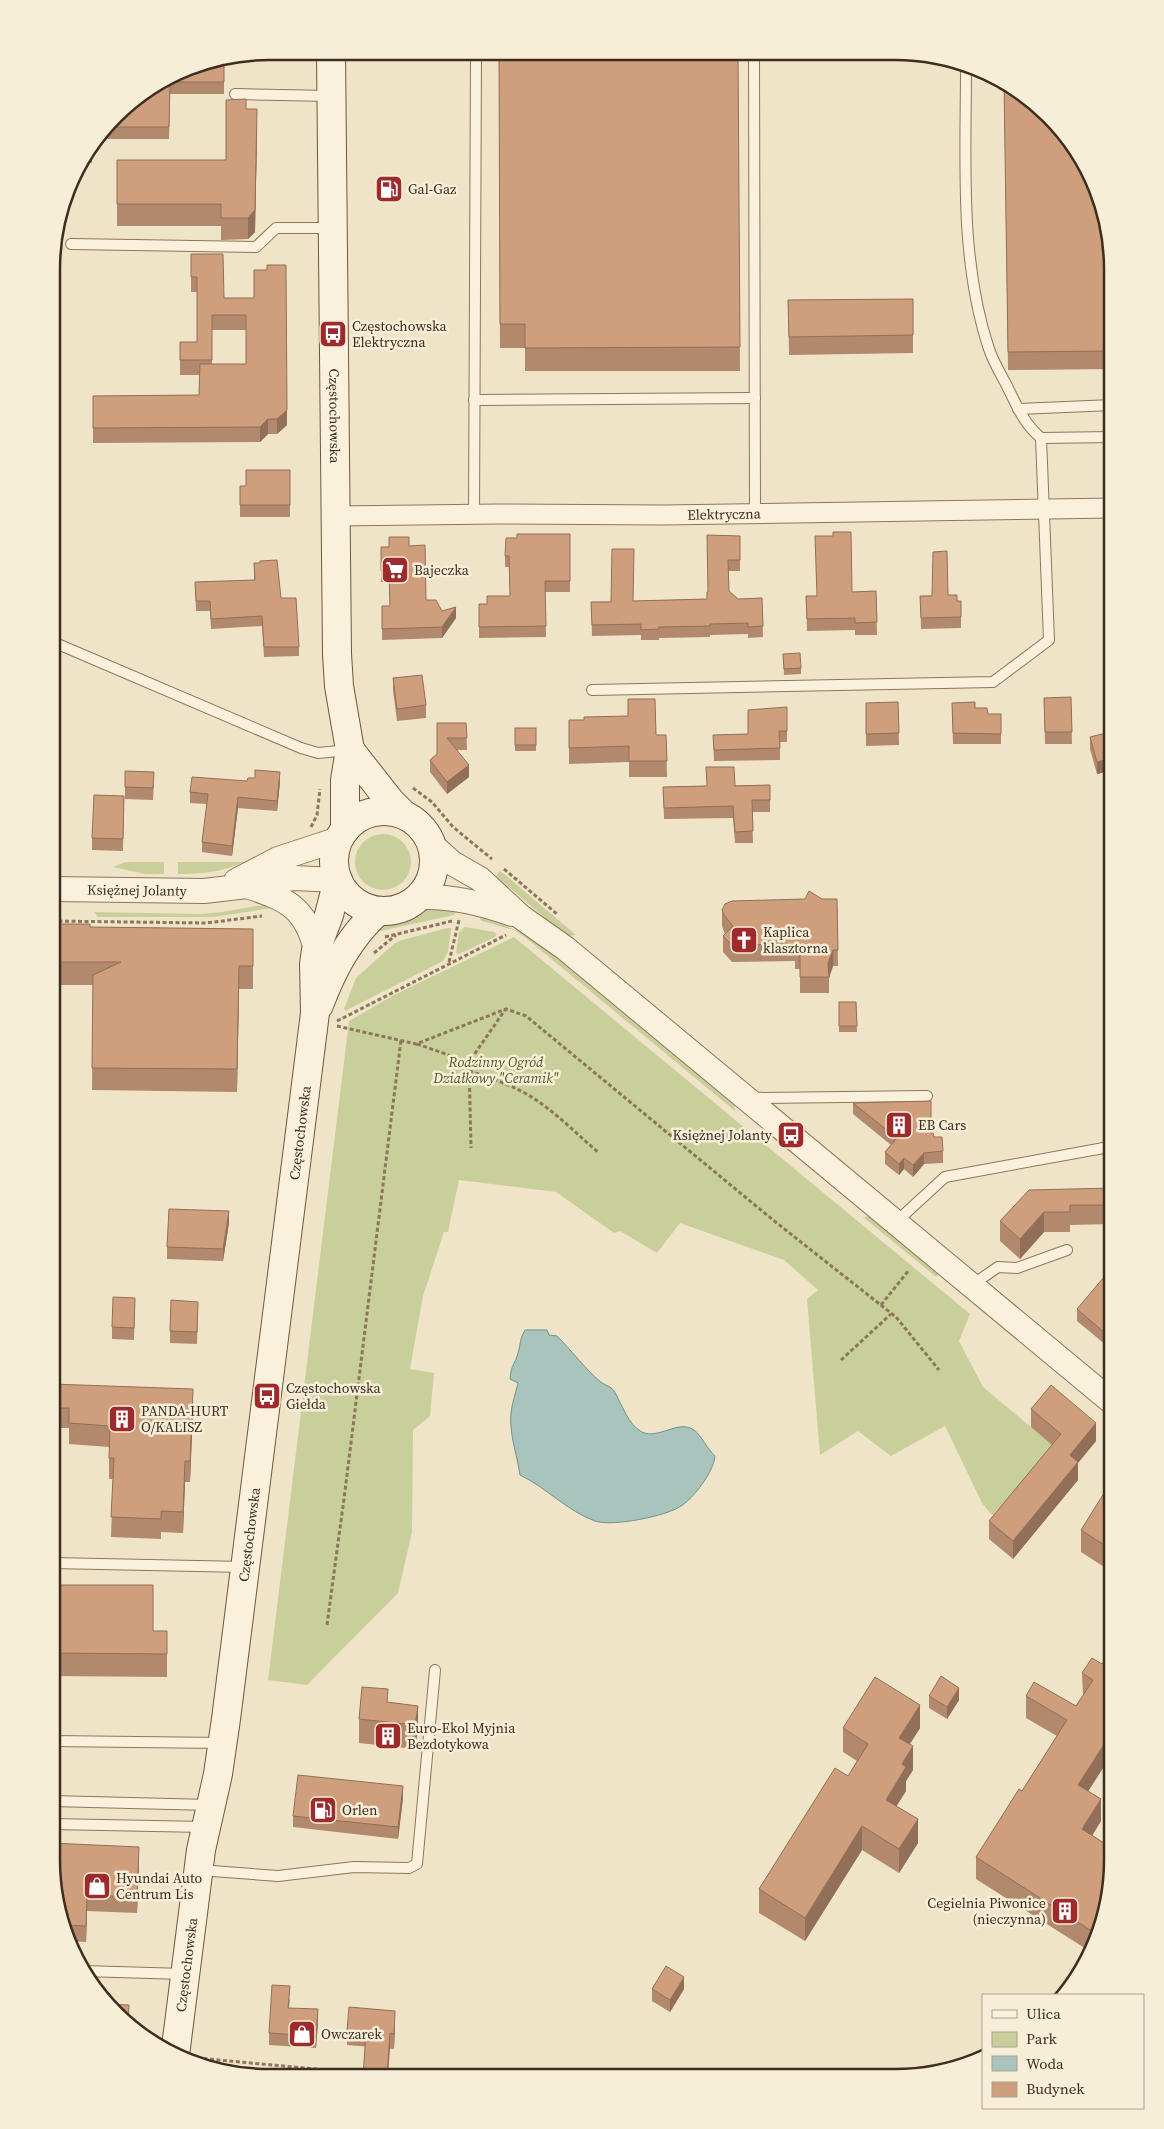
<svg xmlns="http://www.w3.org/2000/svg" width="1164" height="2129" font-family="'Source Serif 4',serif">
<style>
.green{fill:#c9cf9b}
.water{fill:#a9c4bc;stroke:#6f938a}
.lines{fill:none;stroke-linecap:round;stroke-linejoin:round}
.service-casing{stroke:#8d765c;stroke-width:12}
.minor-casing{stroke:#8d765c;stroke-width:21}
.tertiary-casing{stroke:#8d765c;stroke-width:26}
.secondary-casing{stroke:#6f573f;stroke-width:30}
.path{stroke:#8d765c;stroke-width:3;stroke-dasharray:4 2.5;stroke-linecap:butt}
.service{stroke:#faf1dc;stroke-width:10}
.minor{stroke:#faf1dc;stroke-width:19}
.tertiary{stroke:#faf1dc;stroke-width:24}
.secondary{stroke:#faf1dc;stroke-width:28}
.wall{fill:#b2896c;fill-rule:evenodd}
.shaded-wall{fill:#916f58}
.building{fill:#cf9f7d;stroke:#916f58}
.labels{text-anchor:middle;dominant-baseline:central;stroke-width:5;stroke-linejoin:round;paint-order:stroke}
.poi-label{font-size:14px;fill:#3d2e20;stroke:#f7eed8;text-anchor:start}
.street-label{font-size:14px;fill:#3d2e20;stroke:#f7eed8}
.park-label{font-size:14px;font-style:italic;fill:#4d5a26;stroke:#f7eed8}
.rim{fill:none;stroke:#3d2e20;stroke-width:2.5}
</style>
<rect width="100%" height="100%" fill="#f0e4c8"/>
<g class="green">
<circle cx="383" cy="862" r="28"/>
<path d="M126,862H164V874H145L113,867Z"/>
<path d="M178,862H244C222,872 203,874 178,874Z"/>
<path d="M499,871L503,873L576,935L566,936L496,876Z"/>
<path d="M268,904L272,908L214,917H98L94,912L201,914L222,912Z"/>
<path d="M420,908H459L454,915L371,933L384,919Z"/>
<path d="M480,916L518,931L558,957L734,1102L735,1111L526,938L514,930L482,921L480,919Z"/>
<path d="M465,927L494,932L497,934L495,937L459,954L456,953L459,932Z"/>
<path d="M447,928H451V931L448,952L443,961L345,1011L344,1009L356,978L394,944L399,941Z"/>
<path d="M514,937L970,1314L959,1341L983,1387L1061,1452L1002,1523L990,1513L982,1503L945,1426L891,1456L858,1431L820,1455L807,1299L818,1290L784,1260L680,1223L657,1253L620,1231L614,1233L556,1192L459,1180L448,1232H444L423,1296L410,1369L434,1373L430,1416L413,1430L412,1532L398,1593L307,1685L268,1680L349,1021L394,995Z"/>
<path d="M873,1216L940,1273L937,1276H935L863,1217Z"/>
</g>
<path class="water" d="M525,1330H547L549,1335L557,1336C572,1351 586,1370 602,1383C607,1386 612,1387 614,1391C622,1404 628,1425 642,1432C658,1440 679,1419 694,1430C702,1436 707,1449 715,1456C714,1471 694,1498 681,1506C667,1516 612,1527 595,1521C567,1511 547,1488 520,1475C517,1454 509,1434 511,1413C512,1403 516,1392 518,1383L510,1379C511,1365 515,1364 518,1353C521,1343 519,1341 525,1330Z"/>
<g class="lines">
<g class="service-casing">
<g id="service">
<path d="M754,54L755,514"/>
<path d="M966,65C966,159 959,259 989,349C993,361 1000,373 1006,384C1016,404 1023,423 1041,438L1113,437"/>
<path d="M235,94L331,96"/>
<path d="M71,244L256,247L276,228H331"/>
<path d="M474,400L755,398"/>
<path d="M1018,409L1113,405"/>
<path d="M474,515L476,53"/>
<path d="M53,642L301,748L318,753L349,750"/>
<path d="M592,690L993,682L1049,640L1041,438"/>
<path d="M752,1098L927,1096"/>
<path d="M896,1222L945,1177L1109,1147"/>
<path d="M972,1285L998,1267L1017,1268L1067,1250"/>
<path d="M52,1563L245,1567"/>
<path d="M51,1741L222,1743"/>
<path d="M51,1801L210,1805"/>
<path d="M51,1824L205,1827"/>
<path d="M199,1870L278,1876L354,1867L409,1868L417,1864L435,1670"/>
<path d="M83,1971L184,1974"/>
</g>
</g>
<g class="minor-casing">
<g id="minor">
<path id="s1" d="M335,516L498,514L664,515L1113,508"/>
</g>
</g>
<g class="tertiary-casing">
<g id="tertiary">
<path d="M431,844L452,863L480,879L521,917L565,948L1112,1402"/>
<path d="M236,881L278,859L339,839"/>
<path d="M247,886C286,899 306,907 316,950"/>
<path id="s2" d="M52,889L204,891L247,886L294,878L338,880"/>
<path d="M420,897C452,896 482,903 512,914"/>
</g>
</g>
<g class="secondary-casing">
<g id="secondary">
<path id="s3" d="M331,52L337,654L339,686L350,750L345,780V830"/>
<path d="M350,750L390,801L403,814"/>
<circle cx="384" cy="861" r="50"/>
<path d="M319,1005C333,968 349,938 378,911"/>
<path id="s4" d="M175,2055L201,1850L218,1774L226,1719L315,1013L314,964L316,950L329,915L338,880"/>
</g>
</g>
<g class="path">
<path d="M413,788L432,802L453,827L492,859"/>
<path d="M311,827L317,815L320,789"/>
<path d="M504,869L557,914"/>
<path d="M52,921L206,923L262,916"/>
<path d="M385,937L452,921"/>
<path d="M374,953L396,935"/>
<path d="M449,962L459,920"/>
<path d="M337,1021L506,935"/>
<path d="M337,1026L416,1044L506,1009L526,1016L773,1220L896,1317L939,1370"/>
<path d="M417,1044L469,1062L505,1010"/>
<path d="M469,1062L471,1148"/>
<path d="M469,1071C488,1077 506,1083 523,1092C551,1107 574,1132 598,1152"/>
<path d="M881,1305L909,1270"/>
<path d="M841,1360L891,1314"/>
<path d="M327,1625L345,1491L401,1040"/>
<path d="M197,2058L337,2071"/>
</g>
<use href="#service" class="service"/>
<use href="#minor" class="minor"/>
<use href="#tertiary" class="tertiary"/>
<use href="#secondary" class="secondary"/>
</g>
<g class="wall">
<path d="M499,53L738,54L740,371H525V348H500Z"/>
<path d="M224,60V94H170L169,139H100L125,105L186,68Z"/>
<path d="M1004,82L1113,269V369L1008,370Z"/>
<path d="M246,109L257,131L255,232L248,239L221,240V226H117V160H226Z"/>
<path d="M92,148V163H81Z"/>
<path d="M191,254L224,298H254L287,425L277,434H268L260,442L93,443V396L199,395L200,375H180V342H197V292H191ZM212,330H246V364H212Z"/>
<path d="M913,299V353L789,355L788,300Z"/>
<path d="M290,470V517H240V486H246Z"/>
<path d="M570,534V592H545L546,637L479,638V604H487L510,596L509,567H505V556L517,538Z"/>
<path d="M740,536V571H728L729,591L738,599L762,598L763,637L748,638V634L710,635V637L659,638V640H641V635L592,636L591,602L707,599Z"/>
<path d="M409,546L426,600L442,611L456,618L442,638L382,640V606H390L389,582H381V547Z"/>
<path d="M254,563L281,598L299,647V656L264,657L262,626L211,629L210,611H196L195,582L254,580Z"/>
<path d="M876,591L877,635H855V630L807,631L806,596H816L852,592Z"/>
<path d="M948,595L957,601H961V628L921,629L920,596Z"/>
<path d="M783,654L801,668V674L784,675Z"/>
<path d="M393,678L426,705V718L397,721L393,690Z"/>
<path d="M1071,697L1072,744H1045L1044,698Z"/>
<path d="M898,702L899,745L866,746V703Z"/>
<path d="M952,703L988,714H1001V744H953Z"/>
<path d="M787,707V742H780V760L714,761L713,735L748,734Z"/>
<path d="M569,720L656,735H666L667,777H629V762L569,764Z"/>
<path d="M437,723H466L467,750H456L469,777L447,794L430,772V760L437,754Z"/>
<rect x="515" y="728" width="21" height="23"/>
<path d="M1090,737L1113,757V770L1097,774L1090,749Z"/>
<path d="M255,778L280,782L277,811L238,808L232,856L202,852V842L207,804L190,803V792L247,781Z"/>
<path d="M154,784L153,800L125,799V787Z"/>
<path d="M770,785V812H752L753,843H735L733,818L664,819L663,787Z"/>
<path d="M124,796L123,851L92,850V838Z"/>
<path d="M822,899H837L838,966H833L829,979V993H800V969H795V961L732,962L723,952V936L725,934L724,932L722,926V910Z"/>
<path d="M52,924L90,927L253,929V989H239L237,1092L92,1090L93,985H52Z"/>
<path d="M839,1002H856L857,1032H839Z"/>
<path d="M853,1103L931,1133L943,1151V1163L924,1164L913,1177L904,1169L899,1175L885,1164V1152L891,1145L853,1114Z"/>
<path d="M1112,1188V1224L1070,1225V1232H1044L1020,1259L1000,1241V1221Z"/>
<path d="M229,1223L223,1261L167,1259V1247Z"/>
<path d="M1112,1284V1350L1077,1321V1309Z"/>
<path d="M135,1310L134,1340L112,1339V1327Z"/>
<path d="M198,1314L197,1344L170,1343V1331Z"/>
<path d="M52,1384L193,1410L190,1482H185L183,1533L161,1532V1539L111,1537L113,1479H109V1447L69,1444V1428H52Z"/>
<path d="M1031,1409L1096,1441L1078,1463V1480L1013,1559L989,1539V1521L1052,1445L1031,1427Z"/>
<path d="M1112,1482V1572L1081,1552V1530Z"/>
<path d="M52,1585L153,1631H167V1677L51,1676Z"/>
<path d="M1112,1616V1643L1110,1641V1620Z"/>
<path d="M1102,1664L1112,1754L1088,1791L1101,1821L1092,1836L1112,1875L1096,1943L1091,1952L976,1879V1857L1022,1791L1057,1736L1026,1718V1696L1076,1706L1083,1696L1082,1673Z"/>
<path d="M929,1696L959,1700L947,1719L929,1708Z"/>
<path d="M388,1702L418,1706V1729L415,1749L359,1743V1719Z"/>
<path d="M843,1728H920L910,1744L913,1770L906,1781V1791L896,1806L918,1843L899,1873L862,1850L805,1941L759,1913V1889L848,1776L857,1761L843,1752Z"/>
<path d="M403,1798L398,1839L293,1827V1816Z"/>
<path d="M51,1860L139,1863L137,1913L87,1911L86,1942L68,1941L63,1930Z"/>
<path d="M652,1989H684L670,2012L652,2001Z"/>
<path d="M290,1998L289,2008L318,2022L316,2048L269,2045V2033Z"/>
<path d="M395,2025L394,2049L347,2045V2031Z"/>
</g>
<g class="shaded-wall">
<path d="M257,131L255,232L248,239V218Z"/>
<path d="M287,410V425L277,434V419Z"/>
<path d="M268,419V434L260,442V427Z"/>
<path d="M456,607V618L442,638V627Z"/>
<path d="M1113,758V770L1097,774V762Z"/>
<path d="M469,765V777L447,794V782Z"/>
<path d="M280,772V782L277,811V801Z"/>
<path d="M238,797V808L232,856V846Z"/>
<path d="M833,950V966L828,979V963Z"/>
<path d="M239,966V989L237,1092V1069Z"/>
<path d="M60,1032V1038L52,1042V1036Z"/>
<path d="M924,1153V1164L913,1177V1165Z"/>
<path d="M904,1158V1169L899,1175V1164Z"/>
<path d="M229,1211V1223L223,1261V1249Z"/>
<path d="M1044,1212V1232L1020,1259V1239Z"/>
<path d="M193,1389V1410L190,1482V1461Z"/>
<path d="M1096,1423V1441L1078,1463V1480L1013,1559V1541L1070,1455Z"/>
<path d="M185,1461V1482L183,1533V1512Z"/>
<path d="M959,1688V1700L947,1719V1707Z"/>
<path d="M920,1705V1728L899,1761V1738Z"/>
<path d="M418,1706V1729L415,1749V1725Z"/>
<path d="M1112,1732V1754L1078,1807V1785Z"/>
<path d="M913,1746V1770L906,1781V1791L886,1823V1800L902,1764Z"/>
<path d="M403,1786V1798L398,1839V1827Z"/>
<path d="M1101,1799V1821L1082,1851V1829Z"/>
<path d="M918,1819V1843L899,1873V1849Z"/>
<path d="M862,1826V1850L805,1941V1918Z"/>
<path d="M139,1847V1863L137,1913V1897Z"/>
<path d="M87,1895V1911L86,1942V1926Z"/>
<path d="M684,1977V1989L670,2012V2000Z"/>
<path d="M318,2009V2022L316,2048V2036Z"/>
<path d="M395,2011V2025L394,2049V2034Z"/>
<path d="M390,2033V2048L388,2076H387Z"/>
</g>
<g class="building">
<path d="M499,53L738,54L740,347L525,348V324H500Z"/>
<path d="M224,60V82H170L169,127H109L125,105L186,68Z"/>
<path d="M1004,82L1038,105L1076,148L1101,199L1113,269V351L1008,352Z"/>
<path d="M246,99V109H257L255,210L248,218H221V204H117V160H226V100Z"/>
<path d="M191,254H223L224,298H254V270H267V265H286L287,410L277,419H268L260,427L93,428V396L199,395L200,364H246V315H212V360H180V342H197V277H191Z"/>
<path d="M913,299V335L789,337L788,300Z"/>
<path d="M246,470H290V505H240V486H246Z"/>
<path d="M833,532H851L852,592L876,591L877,622L855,623V618L807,619L806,596H817L815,536H833Z"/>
<path d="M517,534H570V581H545L546,626L479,627V604H487V596H510L509,556H505L506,538H517Z"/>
<path d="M707,535L740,536V560H728L729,591L738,599L762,598L763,626L748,627V623L710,624V626L659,627V629L641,630V624L592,625L591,602H611L612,549H634L633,601L707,599V592H708Z"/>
<path d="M389,537H409V546L425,545L426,600H436L442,611L456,607L442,627L382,629V606H390L389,571H381V547H389Z"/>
<path d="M947,551L948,595H957V601H961V617L921,618L920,596H932L933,552Z"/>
<path d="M277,560L281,598H296L299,647H264L262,616L211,619L210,601H196L195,582L255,580L254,563H260V561Z"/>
<path d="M800,653L801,668L784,669L783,654Z"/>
<path d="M422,675L426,705L397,709L393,678Z"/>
<path d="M1071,697L1072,732H1045L1044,698Z"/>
<path d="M628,699H655L656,735H666L667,761H629V746L569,748V720H584V717L628,716Z"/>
<path d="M898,702L899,733L866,734V703Z"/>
<path d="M975,702V708H987L988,714H1001V734L953,733L952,703Z"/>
<path d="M787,707V731H779L780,748L714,750L713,735L748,734V710Z"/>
<path d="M437,723H466L467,738H447L469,765L447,782L430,760L437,754Z"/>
<rect x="515" y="728" width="21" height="17"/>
<path d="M1106,733L1113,758L1097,762L1090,737Z"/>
<path d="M706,767H734L735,786L770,785V800H752L753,831L735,832L733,806L664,808L663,787L707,786Z"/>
<path d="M255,770L280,772L277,801L238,797L232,846L202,842L208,794L190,792L192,777L247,781L248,778H255Z"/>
<path d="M125,771L154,772L153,788L125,787Z"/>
<path d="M94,795L124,796L123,839L92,838Z"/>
<path d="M809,891L822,899H837L838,950H833L828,963L829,977H800V953H795V944L732,945L723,936L733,926L724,915L722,910L725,904L732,901L805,899Z"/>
<path d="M52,924H90V927L253,929V966H239L237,1069L92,1068L93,975L121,962H52Z"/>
<path d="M839,1002H856L857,1026H839Z"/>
<path d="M52,1017L60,1032L52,1036Z"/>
<path d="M931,1101V1133H933L934,1137H942L943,1151L924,1153L913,1165L904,1158L899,1164L885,1152L897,1138L853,1103Z"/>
<path d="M1112,1188V1205H1070V1212H1044L1020,1239L1000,1221L1029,1190Z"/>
<path d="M169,1209L229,1211L223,1249L167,1247Z"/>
<path d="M1104,1277L1112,1284V1339L1077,1309Z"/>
<path d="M113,1297L135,1298L134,1328L112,1327Z"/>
<path d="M171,1300L198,1302L197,1332L170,1331Z"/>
<path d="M52,1384L193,1389L190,1461H185L183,1512L161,1511V1519L111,1517L114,1458H109L110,1426L69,1423V1408H52Z"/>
<path d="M1051,1385L1096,1423L1070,1455L1078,1462L1013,1541L989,1521L1061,1434L1031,1409Z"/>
<path d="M1111,1482H1112V1550L1081,1530Z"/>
<path d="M52,1585H153V1631H167V1654L51,1653Z"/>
<path d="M1112,1649V1732L1078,1785L1101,1799L1082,1829L1112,1848V1875L1098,1935L976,1857L1019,1789L1022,1791L1067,1720L1026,1696L1034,1682L1076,1706L1093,1680L1082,1673L1092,1658L1102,1664Z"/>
<path d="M941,1676L959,1688L947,1707L929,1696Z"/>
<path d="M875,1677L920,1705L899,1738L913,1746L902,1764L906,1767L886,1800L918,1819L899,1849L862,1826L805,1918L759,1889L835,1768L848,1776L868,1744L843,1728Z"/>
<path d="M362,1687L388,1689L387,1702L418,1706L415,1725L359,1719Z"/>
<path d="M298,1775L403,1786L398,1827L293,1816Z"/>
<path d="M51,1843L139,1847L137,1897L87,1895L86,1926L62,1925L51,1860Z"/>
<path d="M666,1966L684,1977L670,2000L652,1989Z"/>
<path d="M272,1985L290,1986L288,2008L318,2009L316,2036L269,2033Z"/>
<path d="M108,2004L129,2005L128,2025L126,2024Z"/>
<path d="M349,2007L395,2011L394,2034L390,2033L387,2076H363L366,2032L347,2031Z"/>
</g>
<defs>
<g id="fuel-square" transform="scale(1.4375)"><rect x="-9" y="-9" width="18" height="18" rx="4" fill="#9e2a2b" stroke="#f7eed8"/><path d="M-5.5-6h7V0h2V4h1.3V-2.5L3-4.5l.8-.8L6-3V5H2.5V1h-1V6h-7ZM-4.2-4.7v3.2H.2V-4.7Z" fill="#fff"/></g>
<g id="bus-square" transform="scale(1.4375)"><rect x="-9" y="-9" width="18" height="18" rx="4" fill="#9e2a2b" stroke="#f7eed8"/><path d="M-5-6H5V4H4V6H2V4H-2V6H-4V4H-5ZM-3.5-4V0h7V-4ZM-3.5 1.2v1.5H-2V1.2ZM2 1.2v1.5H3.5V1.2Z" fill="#fff"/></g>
<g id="supermarket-square" transform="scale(1.4375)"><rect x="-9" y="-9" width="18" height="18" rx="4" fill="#9e2a2b" stroke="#f7eed8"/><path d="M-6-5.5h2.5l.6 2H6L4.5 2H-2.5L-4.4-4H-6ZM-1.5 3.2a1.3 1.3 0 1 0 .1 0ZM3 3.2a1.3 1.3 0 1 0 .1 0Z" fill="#fff"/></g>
<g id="church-square" transform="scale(1.4375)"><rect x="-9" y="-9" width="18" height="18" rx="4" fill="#9e2a2b" stroke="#f7eed8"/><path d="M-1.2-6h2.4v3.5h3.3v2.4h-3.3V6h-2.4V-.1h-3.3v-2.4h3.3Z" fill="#fff"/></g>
<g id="building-square" transform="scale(1.4375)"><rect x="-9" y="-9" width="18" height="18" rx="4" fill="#9e2a2b" stroke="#f7eed8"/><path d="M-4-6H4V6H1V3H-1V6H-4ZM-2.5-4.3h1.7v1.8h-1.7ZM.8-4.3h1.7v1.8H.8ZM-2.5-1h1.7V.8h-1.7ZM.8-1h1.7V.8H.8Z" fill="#fff"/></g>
<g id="shop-square" transform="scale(1.4375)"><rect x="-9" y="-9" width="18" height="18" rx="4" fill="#9e2a2b" stroke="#f7eed8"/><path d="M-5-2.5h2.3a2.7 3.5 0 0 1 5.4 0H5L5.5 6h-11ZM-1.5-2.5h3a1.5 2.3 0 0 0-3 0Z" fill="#fff"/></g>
</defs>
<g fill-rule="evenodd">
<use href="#fuel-square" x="389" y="189"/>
<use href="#bus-square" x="333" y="334"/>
<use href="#supermarket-square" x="395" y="570"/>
<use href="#church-square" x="744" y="940"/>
<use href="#building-square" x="899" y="1125"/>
<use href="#bus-square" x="791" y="1135"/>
<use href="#bus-square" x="267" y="1396"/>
<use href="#building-square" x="122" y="1419"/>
<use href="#building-square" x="388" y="1736"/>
<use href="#fuel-square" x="323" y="1810"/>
<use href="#shop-square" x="97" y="1886"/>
<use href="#building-square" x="1065" y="1911"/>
<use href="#shop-square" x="302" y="2034"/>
</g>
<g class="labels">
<g class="poi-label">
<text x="408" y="189">Gal-Gaz</text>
<text x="352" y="326">Częstochowska<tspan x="352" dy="16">Elektryczna</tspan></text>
<text x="414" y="570">Bajeczka</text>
<text x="763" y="932">Kaplica<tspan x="763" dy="16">klasztorna</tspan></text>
<text x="918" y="1125">EB Cars</text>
<text x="772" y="1135" text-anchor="end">Księżnej Jolanty</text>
<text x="286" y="1388">Częstochowska<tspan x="286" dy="16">Giełda</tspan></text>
<text x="141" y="1411">PANDA-HURT<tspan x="141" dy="16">O/KALISZ</tspan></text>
<text x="407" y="1728">Euro-Ekol Myjnia<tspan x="407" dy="16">Bezdotykowa</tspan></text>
<text x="342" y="1810">Orlen</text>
<text x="116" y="1878">Hyundai Auto<tspan x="116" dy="16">Centrum Lis</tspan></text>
<text x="1046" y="1903" text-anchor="end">Cegielnia Piwonice<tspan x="1046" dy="16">(nieczynna)</tspan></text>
<text x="321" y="2034">Owczarek</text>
</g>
<g class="street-label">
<text stroke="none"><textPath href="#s3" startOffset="364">Częstochowska</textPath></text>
<text stroke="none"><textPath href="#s1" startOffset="389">Elektryczna</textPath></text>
<text stroke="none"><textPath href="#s2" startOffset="85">Księżnej Jolanty</textPath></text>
<text stroke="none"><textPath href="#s4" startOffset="931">Częstochowska</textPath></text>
<text stroke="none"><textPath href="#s4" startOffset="526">Częstochowska</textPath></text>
<text stroke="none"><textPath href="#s4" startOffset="91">Częstochowska</textPath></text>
</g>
<g class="park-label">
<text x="496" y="1062">Rodzinny Ogród<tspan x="496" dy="16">Działkowy "Ceramik"</tspan></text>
</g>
</g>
<path d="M0 0H1164V2129H0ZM269 60H895A209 209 0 0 1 1104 269V1860A209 209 0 0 1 895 2069H269A209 209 0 0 1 60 1860V269A209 209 0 0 1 269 60Z" fill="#f7eed8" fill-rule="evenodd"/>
<path class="rim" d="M269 60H895A209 209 0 0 1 1104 269V1860A209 209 0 0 1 895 2069H269A209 209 0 0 1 60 1860V269A209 209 0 0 1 269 60Z"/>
<rect x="982" y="1994" width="162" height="115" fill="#f7eed8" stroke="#ada18e"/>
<rect x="992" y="2010" width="25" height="8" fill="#faf1dc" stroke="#ada18e"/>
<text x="1026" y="2019" font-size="15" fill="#3d2e20">Ulica</text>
<rect x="992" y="2032" width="25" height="15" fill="#c9cf9b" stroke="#ada18e"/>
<text x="1026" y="2044" font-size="15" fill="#3d2e20">Park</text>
<rect x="992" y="2056" width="25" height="15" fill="#a9c4bc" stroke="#ada18e"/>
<text x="1026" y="2069" font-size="15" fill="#3d2e20">Woda</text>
<rect x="992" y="2082" width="25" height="15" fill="#cf9f7d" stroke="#ada18e"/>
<text x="1026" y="2094" font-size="15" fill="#3d2e20">Budynek</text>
</svg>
